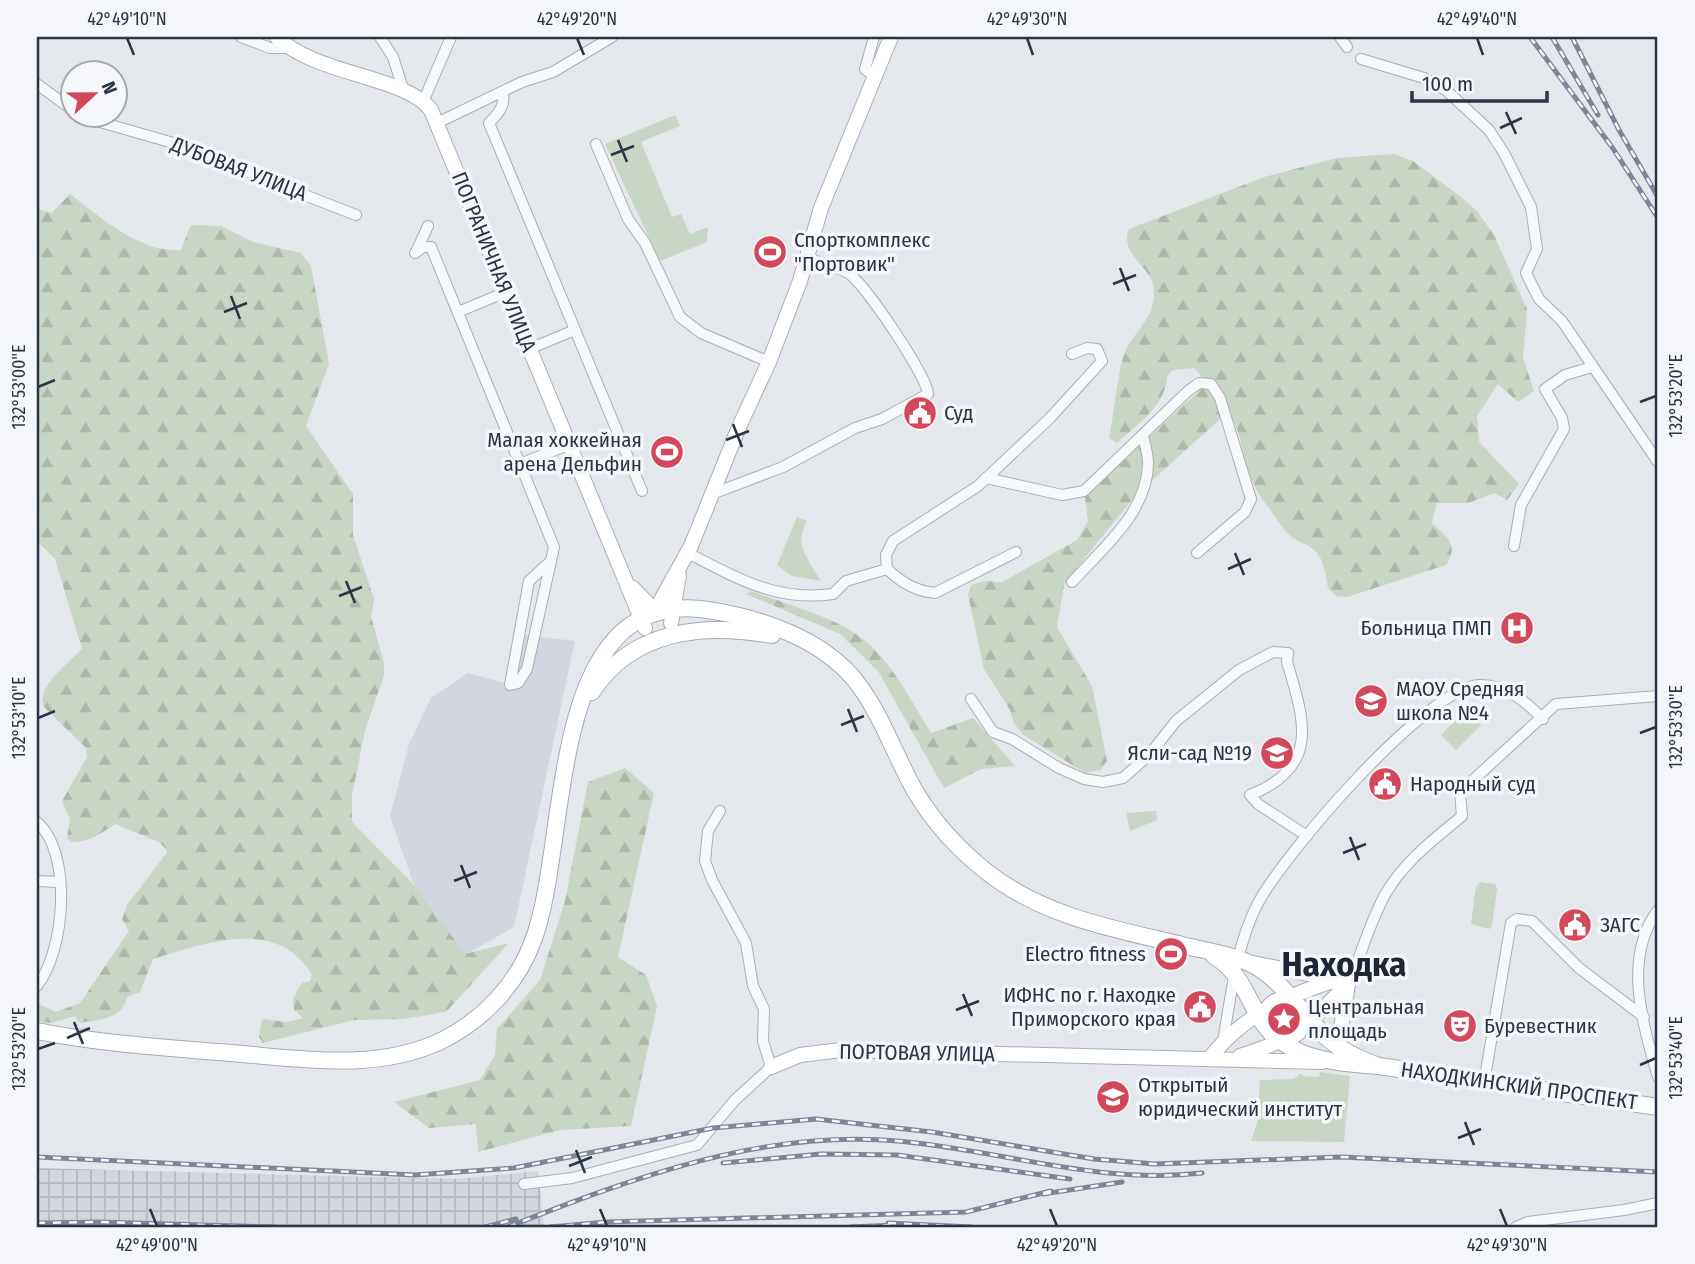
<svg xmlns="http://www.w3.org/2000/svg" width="1695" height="1264" font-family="'Fira Sans Condensed',sans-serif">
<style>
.built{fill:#d2d6de}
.industrial{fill:url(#industrial-grid)}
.green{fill:#c9d6c5}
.forest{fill:url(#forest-firs)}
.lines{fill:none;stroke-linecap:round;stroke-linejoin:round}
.street-casing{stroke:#a9aeb7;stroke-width:12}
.secondary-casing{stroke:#a9aeb7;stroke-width:16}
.primary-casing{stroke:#a3abb8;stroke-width:18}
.street{stroke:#f7f8fa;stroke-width:10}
.secondary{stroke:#fff;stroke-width:14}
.primary{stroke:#fff;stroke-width:16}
.rail-casing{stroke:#7d8696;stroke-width:5}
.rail{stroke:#f4f6f9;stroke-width:2.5;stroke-dasharray:8;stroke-linecap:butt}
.ticks{fill:none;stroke:#2b3445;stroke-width:2.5}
.labels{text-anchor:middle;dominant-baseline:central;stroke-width:7;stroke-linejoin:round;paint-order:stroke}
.street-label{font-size:21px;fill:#2b3445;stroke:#f4f6f9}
.poi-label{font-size:21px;fill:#2b3445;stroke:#f4f6f9;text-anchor:start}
.town-label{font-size:35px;font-weight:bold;fill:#1d2536;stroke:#f4f6f9}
.neatline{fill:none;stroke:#2b3445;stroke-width:2.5}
.ticks-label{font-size:18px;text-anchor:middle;fill:#2b3445}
</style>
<defs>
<pattern id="industrial-grid" width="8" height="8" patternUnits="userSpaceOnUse" patternTransform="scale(1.75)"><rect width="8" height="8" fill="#d2d6de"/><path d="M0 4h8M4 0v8" fill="none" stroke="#b4b8c0"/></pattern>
<pattern id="forest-firs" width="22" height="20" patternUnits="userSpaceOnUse" patternTransform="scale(1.75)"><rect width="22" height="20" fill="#c9d6c5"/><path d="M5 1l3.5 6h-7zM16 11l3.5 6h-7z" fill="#adb8ab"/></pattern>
</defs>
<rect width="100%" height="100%" fill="#e4e7ec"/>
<path class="built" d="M518,634L575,641L514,927L465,955L414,885L390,816L409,744L431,698L468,673L504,683Z"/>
<path class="industrial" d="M37,1168L457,1179L538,1171L544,1227H37Z"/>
<g class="green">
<path d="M675,115L680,126L641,142L672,217L681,214L690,234L708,227L707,242L660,261L605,144Z"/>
<path d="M797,517L807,521C793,545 810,562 821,581L792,576L777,565Z"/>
<path d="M1466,710L1481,725L1456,750L1441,735Z"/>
<path d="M1156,811L1157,820L1130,831L1126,813Z"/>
<path d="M1480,882L1495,884L1497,889L1492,926L1489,929L1471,924L1476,887Z"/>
<path d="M1320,1072L1350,1076L1344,1142L1251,1141L1257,1123L1260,1080L1293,1079L1302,1073L1303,1076L1319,1077Z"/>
</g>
<g class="forest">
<path d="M1394,154L1413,161L1461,197L1477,211L1494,235L1527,309L1523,358L1534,391L1518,402L1498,384L1477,416L1479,442L1519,484L1507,500L1495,493L1468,503H1437L1432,523C1446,536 1460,546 1446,565L1347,597L1336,596L1328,588C1321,530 1301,556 1280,524C1270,509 1257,494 1251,478C1242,456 1242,431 1228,412L1136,495L1084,559L1064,585L1057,627L1092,686L1107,761L1101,770L1085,773L1022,734L1014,723L1010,710L984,669L968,595L971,585L984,581L1002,582L1077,540L1088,521L1085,497L1201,389L1202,377L1194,368L1173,370L1167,376C1166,406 1137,424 1117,443L1109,438C1114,417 1118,363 1127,348C1138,328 1156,315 1154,290C1152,265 1119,256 1129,229L1264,177L1337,158Z"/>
<path d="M70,194C100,217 140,253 181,250L191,225L221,226L253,242L301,253L311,266L329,364L306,426L353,494V535L374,599L371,617L384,663V675L365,731L352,795V822L414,885L465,954L509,943L446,1012L403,1019L354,1020L263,1043L259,1037L262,1019L287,1022L303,1018L294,1010L293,998L302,983L310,981L312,975C278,916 205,943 153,959L140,992L127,997C122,1020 100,1019 80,1023L76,1016L50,1023L37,1021L39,1004L56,1012L80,1003L129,931L122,919L127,905L168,851L159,842L115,824C101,834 89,842 72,842L67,838L70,819L62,801L87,757L86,748L43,706C38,684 68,664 82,649L55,559L37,541V209L52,213Z"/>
<path d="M751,591C787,605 846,619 873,648C897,672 913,704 931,733L973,718L1015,766L981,769L944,788L878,671L840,634L746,594Z"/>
<path d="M625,768L654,793L618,957L646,975L657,1006L631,1126L560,1130L478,1152L476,1124L429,1128L394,1102L480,1080L495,1055L497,1029L540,980L565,901L588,782Z"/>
</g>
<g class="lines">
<g class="street-casing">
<g id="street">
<path d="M241,37L270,48H290"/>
<path d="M380,37L393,57L404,92"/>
<path d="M874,37L865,69L875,77"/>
<path d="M1340,37L1347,47"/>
<path d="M1361,59L1424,78L1447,91L1489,130L1504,153L1531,207L1537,249L1526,273L1539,299L1562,321L1658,462"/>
<path d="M37,84L74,111"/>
<path d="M503,92C505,106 499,113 489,123L642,491"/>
<path d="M423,102L451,37"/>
<path d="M79,116L212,154L261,178L356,215"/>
<path d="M437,123L522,82L553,72L612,37"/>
<path d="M596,144L628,219L645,243L680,317L701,333L769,362"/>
<path d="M416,252L428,226"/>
<path d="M415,253L423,247H431L554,547L551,561L527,669L518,683L510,685L529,581L551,561"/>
<path d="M458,312L506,292"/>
<path d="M529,349L575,330"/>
<path d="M520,464L568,445"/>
<path d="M986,478L1062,495L1084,491L1188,391L1199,383L1211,384L1220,398L1251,499L1245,512L1197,553"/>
<path d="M712,494L783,467L855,428L882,419L928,394C927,376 864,282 848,273C836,266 820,263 807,258"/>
<path d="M1514,546L1521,505L1564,429L1562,418L1545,389L1565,375L1592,367"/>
<path d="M688,553C736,578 777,602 833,594L846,581L887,569"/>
<path d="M887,569L886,555L893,541L978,486L1050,418L1102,361L1097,349L1087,348L1072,354"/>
<path d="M887,569C901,582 915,591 935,593L1016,552"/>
<path d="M1072,582C1102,549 1148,512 1148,463C1148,454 1145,444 1143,436"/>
<path d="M971,699L993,732L1012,739L1059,768L1084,779L1103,782L1123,778L1150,754L1176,721L1239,670L1273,652L1288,653L1287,662C1305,722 1320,767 1250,795L1258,804L1307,836"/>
<path d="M37,822C73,853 65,951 37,986"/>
<path d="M37,881L59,882"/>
<path d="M1658,910C1622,958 1643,1025 1658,1077"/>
<path d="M1349,982C1362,953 1370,921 1386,893C1405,861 1434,839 1462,816L1460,792L1556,704L1658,696"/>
<path d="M1223,1041C1231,996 1236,948 1256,907C1280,858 1426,688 1479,685C1506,684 1526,702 1543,719"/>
<path d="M1484,1083L1511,923L1517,919L1532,921L1579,968L1644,1017"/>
<path d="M524,1184L572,1178L697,1145L735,1100L771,1067L763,1041L764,1009L753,986L746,943L712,880L705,861L708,831L720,811"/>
<path d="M1516,1227L1528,1222L1624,1210L1658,1203"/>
</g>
</g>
<g class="secondary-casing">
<g id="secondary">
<path d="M277,37C315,75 406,76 431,110L645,628"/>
<path d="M633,588L655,611L691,546L739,427L769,362L800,281L821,208L891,37"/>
<path d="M671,623L679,575"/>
<path d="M1253,963L1333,979"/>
<path d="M1338,1047L1348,984"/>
<path d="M1240,1056C1298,1038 1308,1025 1349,982"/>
<path d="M1209,1059C1241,1017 1287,995 1336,980"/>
<path d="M771,1067L800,1055L841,1050L1322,1062"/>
</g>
</g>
<g class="primary-casing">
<g id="primary">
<path d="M592,692C632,629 705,623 772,635"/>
<path d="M1214,956C1236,969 1245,990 1256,1012C1281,1059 1332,1063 1379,1066L1658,1107"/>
<circle cx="1284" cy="1019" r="19"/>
<path d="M37,1031C97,1043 157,1047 218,1052C292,1057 373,1074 443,1040C484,1019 517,984 533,941C571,842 544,585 708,610C760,618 820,638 854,679C881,712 894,754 915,791C934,823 959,850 987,872C1044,917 1115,929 1182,945C1205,951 1232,954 1253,965C1282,980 1301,1012 1324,1035C1339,1050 1359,1059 1379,1066"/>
</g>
</g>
<use href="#street" class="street"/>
<use href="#secondary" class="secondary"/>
<use href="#primary" class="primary"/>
<g class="rail-casing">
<g id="rail">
<path d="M1530,37L1612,147L1658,218"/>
<path d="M1552,37L1598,115"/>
<path d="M1572,37L1619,130L1658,197"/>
<path d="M37,1157L415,1175L514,1168L713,1128L816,1119L932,1132L1094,1159L1155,1164L1341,1157L1658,1172"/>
<path d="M723,1163L821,1154L897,1155L1070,1179"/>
<path d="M1043,1194L1122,1182"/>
<path d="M37,1223L98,1222L274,1227"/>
<path d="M888,1223L971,1227"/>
<path d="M485,1227L516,1219"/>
<path d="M508,1227C633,1178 762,1129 898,1141C1000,1150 1098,1185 1202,1173"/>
<path d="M550,1227L606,1222L966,1212L1051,1191"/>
<path d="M851,1227L896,1225"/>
</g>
</g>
<use href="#rail" class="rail"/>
</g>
<path class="ticks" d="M127,38L134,55M577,38L584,55M1027,38L1033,55M1477,38L1483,55M1506,112L1516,134M1500,128L1522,118M618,140L627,162M611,155L634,146M1120,268L1129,291M1113,284L1136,275M231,296L240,319M224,312L247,303M38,387L55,380M1640,402L1656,396M733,424L742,447M726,440L749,431M1235,553L1244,575M1228,569L1251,559M346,581L355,603M339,596L362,587M848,709L857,732M38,718L55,711M841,725L864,716M1640,733L1656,727M1350,837L1359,860M1343,853L1366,844M461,865L470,888M454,881L477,872M963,994L972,1016M956,1010L979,1001M74,1022L83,1044M67,1038L90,1028M38,1049L55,1043M1640,1065L1656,1058M1465,1122L1474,1145M1458,1138L1481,1129M576,1150L585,1173M569,1166L592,1157M150,1209L157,1226M600,1209L607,1226M1050,1209L1057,1226M1500,1209L1507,1226"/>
<defs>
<g id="stadium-disc" transform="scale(1.75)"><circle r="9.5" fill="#d1495b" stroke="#f4f6f9"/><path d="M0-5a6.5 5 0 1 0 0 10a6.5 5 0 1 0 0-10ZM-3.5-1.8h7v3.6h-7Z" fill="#fff"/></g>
<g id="civic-disc" transform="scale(1.75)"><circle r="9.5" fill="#d1495b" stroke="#f4f6f9"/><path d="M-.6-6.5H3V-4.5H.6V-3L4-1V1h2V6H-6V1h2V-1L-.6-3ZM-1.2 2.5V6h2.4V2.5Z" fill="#fff"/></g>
<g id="hospital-disc" transform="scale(1.75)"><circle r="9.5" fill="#d1495b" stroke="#f4f6f9"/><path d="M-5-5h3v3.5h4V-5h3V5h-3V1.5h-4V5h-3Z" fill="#fff"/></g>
<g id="school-disc" transform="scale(1.75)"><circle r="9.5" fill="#d1495b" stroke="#f4f6f9"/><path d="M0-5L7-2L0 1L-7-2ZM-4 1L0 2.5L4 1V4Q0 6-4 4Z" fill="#fff"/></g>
<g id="sight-disc" transform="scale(1.75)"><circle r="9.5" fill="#d1495b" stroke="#f4f6f9"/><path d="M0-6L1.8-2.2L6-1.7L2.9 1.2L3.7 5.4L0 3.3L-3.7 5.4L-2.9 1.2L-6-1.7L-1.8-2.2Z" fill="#fff"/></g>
<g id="theatre-disc" transform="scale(1.75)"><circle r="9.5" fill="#d1495b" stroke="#f4f6f9"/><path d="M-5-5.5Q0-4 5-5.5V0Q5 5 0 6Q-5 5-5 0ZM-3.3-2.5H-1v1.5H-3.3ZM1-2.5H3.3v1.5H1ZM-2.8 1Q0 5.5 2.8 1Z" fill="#fff"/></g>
<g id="university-disc" transform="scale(1.75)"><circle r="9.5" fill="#d1495b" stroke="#f4f6f9"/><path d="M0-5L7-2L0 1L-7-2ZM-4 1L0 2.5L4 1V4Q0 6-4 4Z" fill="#fff"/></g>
</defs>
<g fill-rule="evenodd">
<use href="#stadium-disc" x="770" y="252"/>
<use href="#civic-disc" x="920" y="413"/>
<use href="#stadium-disc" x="667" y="452"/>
<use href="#hospital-disc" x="1517" y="628"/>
<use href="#school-disc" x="1371" y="701"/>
<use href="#school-disc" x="1277" y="753"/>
<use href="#civic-disc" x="1385" y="784"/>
<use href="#civic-disc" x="1575" y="925"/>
<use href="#stadium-disc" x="1171" y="954"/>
<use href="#civic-disc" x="1200" y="1007"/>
<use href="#sight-disc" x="1284" y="1019"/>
<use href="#theatre-disc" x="1460" y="1026"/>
<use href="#university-disc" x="1113" y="1097"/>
</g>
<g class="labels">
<g class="street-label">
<text transform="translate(239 169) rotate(21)">ДУБОВАЯ УЛИЦА</text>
<text transform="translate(494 262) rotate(68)">ПОГРАНИЧНАЯ УЛИЦА</text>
<text transform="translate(917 1053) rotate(1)">ПОРТОВАЯ УЛИЦА</text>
<text transform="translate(1519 1086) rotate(8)">НАХОДКИНСКИЙ ПРОСПЕКТ</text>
</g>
<g class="poi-label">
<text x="794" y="240">Спорткомплекс<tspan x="794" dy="24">"Портовик"</tspan></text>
<text x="944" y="413">Суд</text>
<text x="642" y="440" text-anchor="end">Малая хоккейная<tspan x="642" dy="24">арена Дельфин</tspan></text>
<text x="1492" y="628" text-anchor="end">Больница ПМП</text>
<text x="1396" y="689">МАОУ Средняя<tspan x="1396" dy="24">школа №4</tspan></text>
<text x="1252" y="753" text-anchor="end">Ясли-сад №19</text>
<text x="1410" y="784">Народный суд</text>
<text x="1600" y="925">ЗАГС</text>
<text x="1146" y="954" text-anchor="end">Electro fitness</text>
<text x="1176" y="995" text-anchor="end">ИФНС по г. Находке<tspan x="1176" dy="24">Приморского края</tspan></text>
<text x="1308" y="1007">Центральная<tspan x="1308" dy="24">площадь</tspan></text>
<text x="1484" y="1026">Буревестник</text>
<text x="1138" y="1085">Открытый<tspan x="1138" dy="24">юридический институт</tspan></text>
</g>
<g class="town-label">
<text x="1344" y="964">Находка</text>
</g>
</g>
<rect width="1695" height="1264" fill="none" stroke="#f4f6f9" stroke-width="77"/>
<g transform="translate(94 94) rotate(68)"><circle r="33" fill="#f4f6f9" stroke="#a4a8b1" stroke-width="2"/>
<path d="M0-5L12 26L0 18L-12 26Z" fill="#d1495b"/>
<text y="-10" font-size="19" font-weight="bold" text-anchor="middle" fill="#2b3445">N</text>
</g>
<path d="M1412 91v10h135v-10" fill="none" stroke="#2b3445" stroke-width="3.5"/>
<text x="1422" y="91" font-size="21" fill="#2b3445" stroke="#f4f6f9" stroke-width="5" paint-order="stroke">100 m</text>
<rect x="38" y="38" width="1618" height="1188" class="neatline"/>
<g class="ticks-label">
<text x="127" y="25">42°49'10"N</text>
<text x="577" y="25">42°49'20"N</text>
<text x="1027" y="25">42°49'30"N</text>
<text x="1477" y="25">42°49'40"N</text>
<text transform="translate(19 387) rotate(-90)" y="6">132°53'00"E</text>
<text transform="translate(1676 396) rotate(-90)" y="6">132°53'20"E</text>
<text transform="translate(19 718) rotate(-90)" y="6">132°53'10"E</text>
<text transform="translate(1676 727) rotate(-90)" y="6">132°53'30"E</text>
<text transform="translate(19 1049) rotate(-90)" y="6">132°53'20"E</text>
<text transform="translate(1676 1058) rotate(-90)" y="6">132°53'40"E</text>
<text x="157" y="1251">42°49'00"N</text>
<text x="607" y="1251">42°49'10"N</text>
<text x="1057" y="1251">42°49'20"N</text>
<text x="1507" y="1251">42°49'30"N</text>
</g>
</svg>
